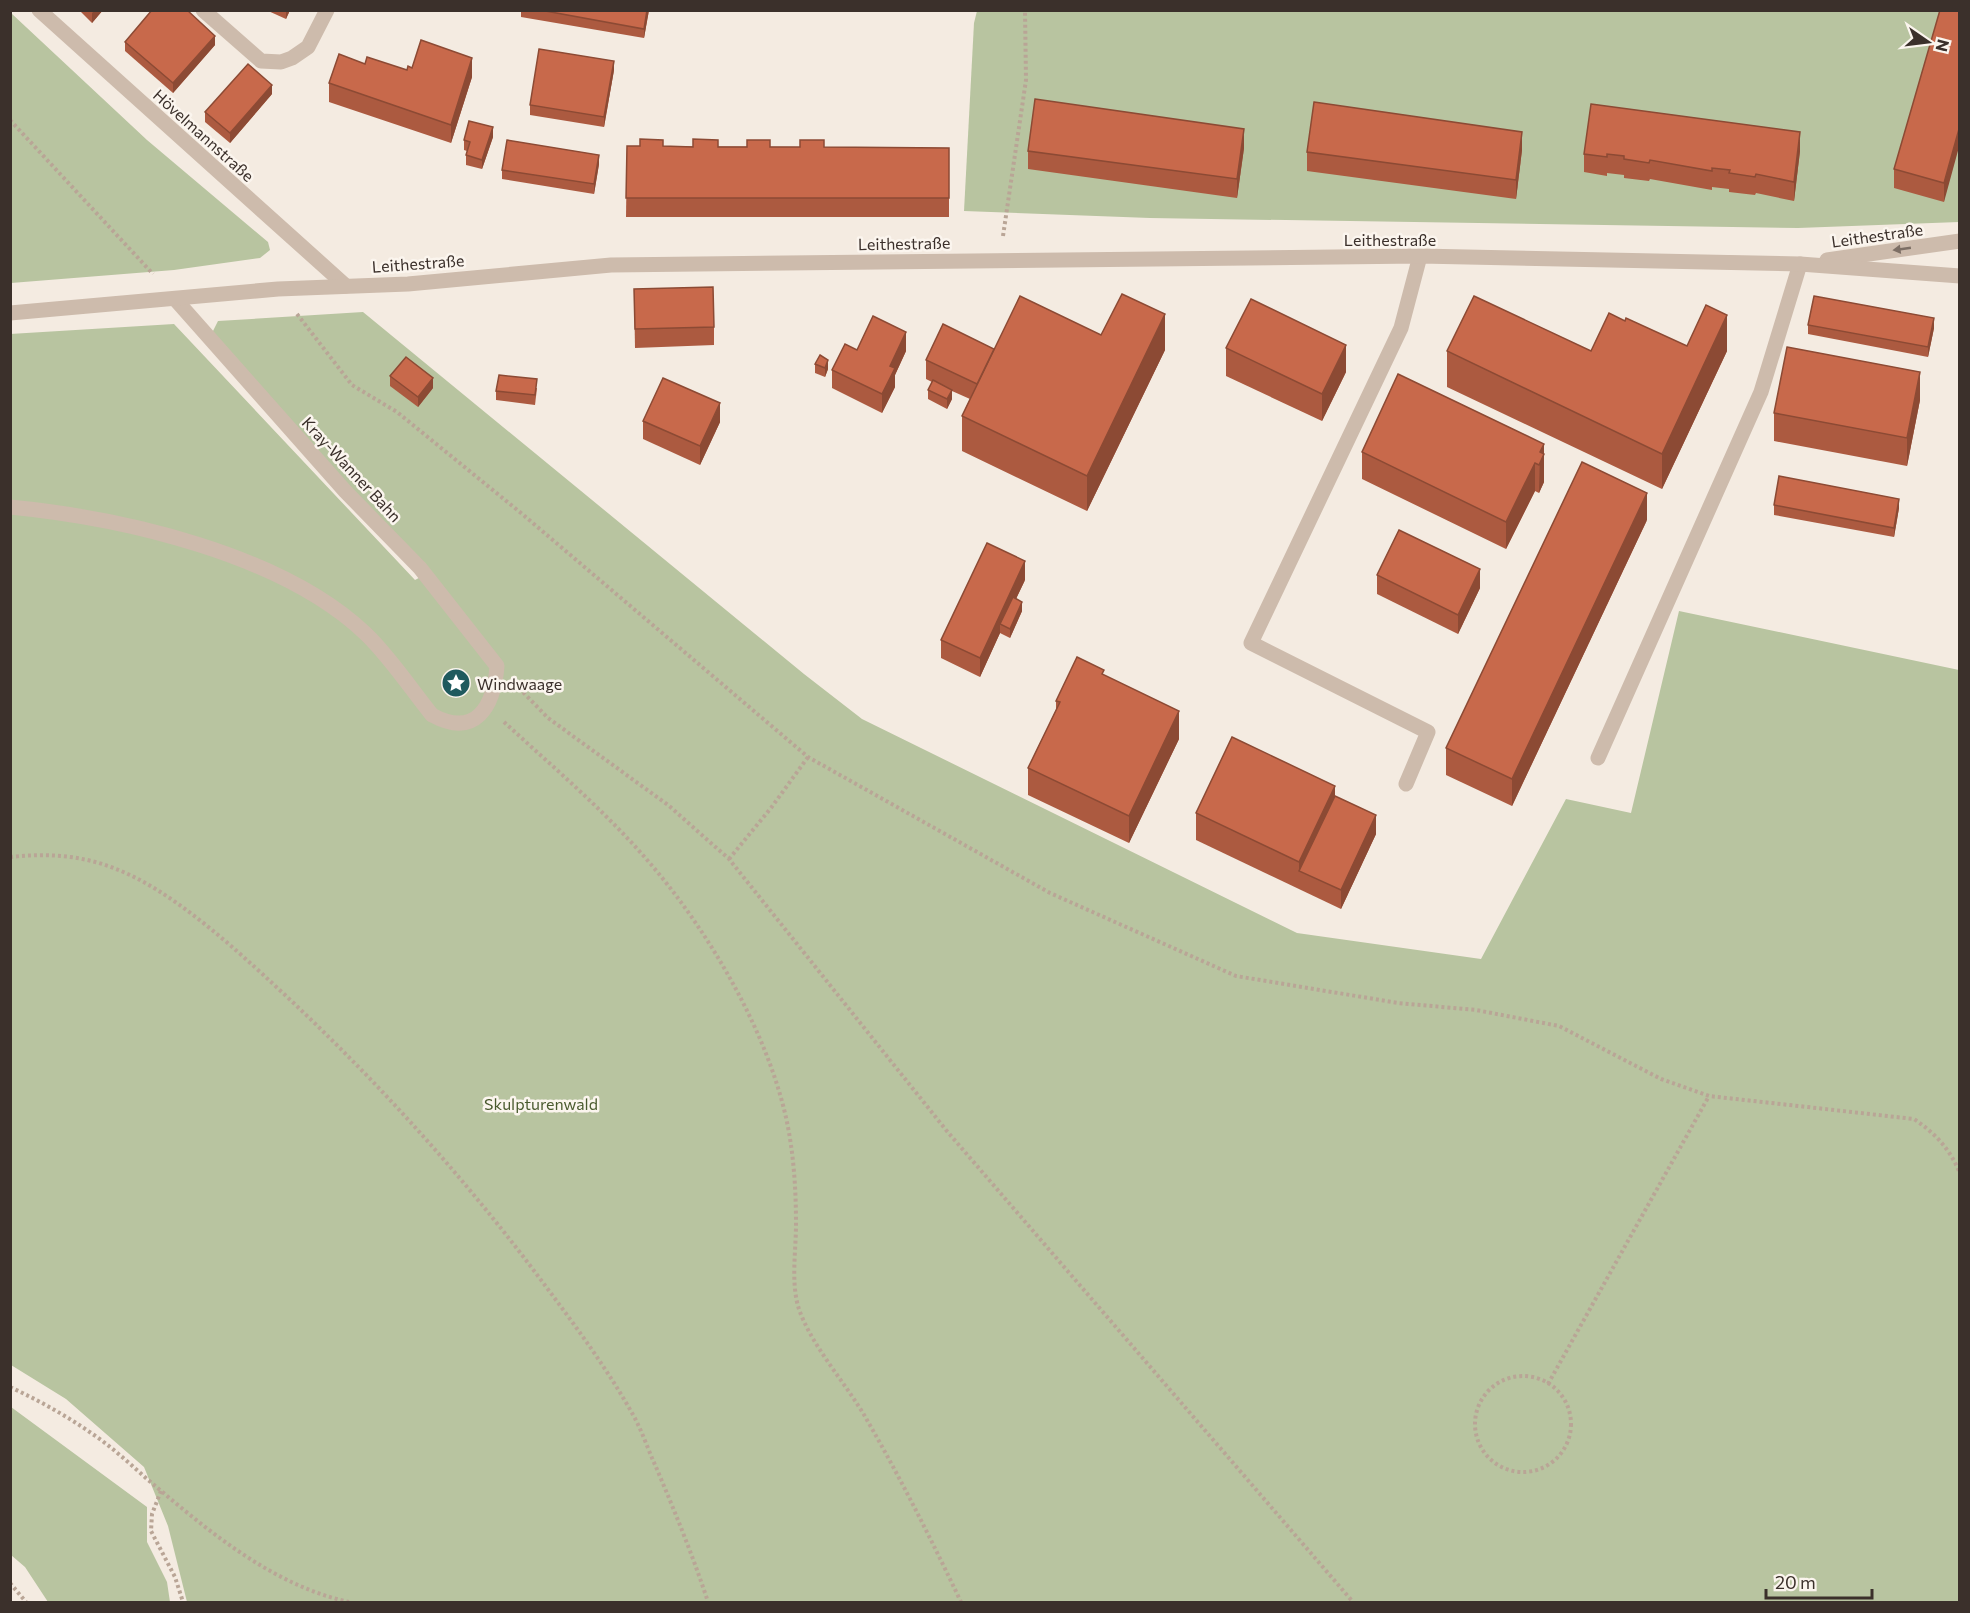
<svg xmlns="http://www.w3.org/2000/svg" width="1970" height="1613" font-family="Commissioner,sans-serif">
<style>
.green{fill:#b8c4a0}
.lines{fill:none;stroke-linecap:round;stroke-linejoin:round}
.path{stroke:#b9a596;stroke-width:4;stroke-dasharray:3 3;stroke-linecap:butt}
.lane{stroke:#cdbbac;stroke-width:15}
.street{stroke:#cdbbac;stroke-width:15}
.wall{fill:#ac5a40}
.shaded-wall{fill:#8c4a34}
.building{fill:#c8694b;stroke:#8c4a34;stroke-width:1.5}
.oneway{fill:#7d6f65}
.labels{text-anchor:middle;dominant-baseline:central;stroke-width:5;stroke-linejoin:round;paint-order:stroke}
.street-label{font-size:16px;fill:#3b302b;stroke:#fbf5ee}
.poi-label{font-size:16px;fill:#3b302b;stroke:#fbf5ee;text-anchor:start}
.park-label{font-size:16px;fill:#4a5a2e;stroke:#fbf5ee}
</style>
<rect width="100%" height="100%" fill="#f4ebe1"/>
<g class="green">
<path d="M977,11H1959V222L1798,228L1150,218L964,211L974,23Z"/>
<path d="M11,13L147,140L268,242L270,250L260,258L174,270L11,283Z"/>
<path d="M363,312L804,674L862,719L1297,933L1481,959L1566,799L1631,813L1679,611L1959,670V1602H187L168,1526L144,1467L66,1399L11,1365L10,334L174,324L415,580L430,572L210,337L218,321Z"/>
<path d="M11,1407L147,1507V1542L167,1582L170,1602H48L25,1567L11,1555Z"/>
</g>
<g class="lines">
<g class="path">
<path d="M10,120L153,274"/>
<path d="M1003,236L1026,80L1025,10"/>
<path d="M297,314L352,385L397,412L521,513L808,757L1050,893L1236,976L1398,1003L1476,1010L1559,1026L1661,1079L1709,1096L1914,1119C1935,1133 1951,1150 1960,1174"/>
<path d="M519,688L548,718L668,805L729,859L946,1130L1353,1602"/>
<path d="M504,722C553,767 605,811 648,861C709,931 770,1035 788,1127C794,1159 796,1191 796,1224C796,1251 791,1280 798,1306C810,1345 847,1384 867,1420C901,1479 932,1541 961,1602"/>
<path d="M10,857C46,853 82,855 116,869C169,889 230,944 271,982C369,1072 458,1170 538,1276C571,1320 605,1365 632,1413C642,1430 648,1450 656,1467C675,1512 693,1556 708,1602"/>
<path d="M729,859L771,808L808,757"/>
<circle cx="1523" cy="1424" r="48"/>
<path d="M1548,1384L1709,1096"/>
<path d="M10,1387C40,1401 67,1416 94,1435C113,1448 130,1464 147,1479C206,1529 271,1585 349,1602"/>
<path d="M161,1491L152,1514L151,1531L175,1577L183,1602"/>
<path d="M10,1583L26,1602"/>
</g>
<g class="lane">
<path d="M10,507C123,518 282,554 366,634C390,657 411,689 432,715C476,739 494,706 497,666L420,568L345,491L175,299"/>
<path d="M1598,758L1761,392L1800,264"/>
<path d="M1406,784L1428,732L1251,643L1401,328L1420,256"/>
</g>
<g class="street">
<path d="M39,10L346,286"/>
<path d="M203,10L261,61L281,62L292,58L308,47L327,10"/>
<path d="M1827,260L1960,241"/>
<path d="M10,313L278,289L408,284L611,265L1420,256L1800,264L1960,276"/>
</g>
</g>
<g class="wall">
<path d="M79,10H103L92,23Z"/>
<path d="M266,10H290L286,19Z"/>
<path d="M521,10H649L644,38L521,17Z"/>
<path d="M1959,10L1944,202L1894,188V169Z"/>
<path d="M125,42L215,45L173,93L125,51Z"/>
<path d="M365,64L407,70L412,68L472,77L451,143L329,102V83Z"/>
<path d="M614,70L604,127L530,115V105Z"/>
<path d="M272,94L230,143L205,122V112Z"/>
<path d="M493,137L482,169L466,165V155L467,151L464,150V140Z"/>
<path d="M627,146L949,148V217H626Z"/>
<path d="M1244,148L1237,198L1028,169V151Z"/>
<path d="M1522,150L1516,199L1307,171V152Z"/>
<path d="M1800,151L1794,201L1756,193L1755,195L1729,192V189L1712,187V190L1650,179L1649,181L1624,178V175L1607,173V176L1584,172V154Z"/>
<path d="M599,164L594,194L502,179V170Z"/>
<path d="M634,289L714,327V345L635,348Z"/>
<path d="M1625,321L1687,346L1727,351L1662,489L1447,387V351H1591Z"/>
<path d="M1808,325L1934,328L1928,357L1808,334Z"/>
<path d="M1101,335L1165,350L1087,511L962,451V416L970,399L952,391V399L947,409L928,399V390L932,382L926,379V360L994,349Z"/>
<path d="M1226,348L1346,372L1322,421L1226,376Z"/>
<path d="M857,350L906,351L895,375V387L882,413L832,388V370Z"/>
<path d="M815,364L828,369L825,377L815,373Z"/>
<path d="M390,376L433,388L418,407L390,386Z"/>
<path d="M537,388L535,405L496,400V391Z"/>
<path d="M1920,400L1907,466L1774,441V413Z"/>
<path d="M643,421L720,422L700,465L643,439Z"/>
<path d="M1362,452L1544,454V482L1539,493L1535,491L1506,549L1362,479Z"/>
<path d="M1774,505L1899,508L1894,537L1774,515Z"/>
<path d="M1647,520L1512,806L1446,775V748Z"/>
<path d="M1377,575L1480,588L1458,634L1377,594Z"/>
<path d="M1025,580L1016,599L1022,611L1010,638L1000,633L980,677L941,658V640Z"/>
<path d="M1104,676L1179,739L1129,843L1028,795V768L1056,710V701Z"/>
<path d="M1335,796L1376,834L1341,909L1196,840V813Z"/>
</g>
<g class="shaded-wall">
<path d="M95,10H103L92,23V13Z"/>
<path d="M286,10H290L286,19Z"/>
<path d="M647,10H649L644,38V29Z"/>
<path d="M215,36V45L173,93V83Z"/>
<path d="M472,58V77L451,143V125Z"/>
<path d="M614,61V70L604,127V117Z"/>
<path d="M272,85V94L230,143V133Z"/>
<path d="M493,127V137L482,169V160Z"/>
<path d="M1244,129V148L1237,198V179Z"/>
<path d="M1959,129V147L1944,202V183Z"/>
<path d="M1522,132V150L1516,199V180Z"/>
<path d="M1800,132V151L1794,201V182Z"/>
<path d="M599,155V164L594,194V184Z"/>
<path d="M1165,314V350L1087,511V476Z"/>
<path d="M1727,315V351L1662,489V454Z"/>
<path d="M1934,318V328L1928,357V347Z"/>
<path d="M906,332V351L895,375V387L882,413V394L890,366Z"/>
<path d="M1346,345V372L1322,421V394Z"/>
<path d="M828,360V369L825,377V368Z"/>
<path d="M1920,372V400L1907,466V438Z"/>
<path d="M433,378V388L418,407V397Z"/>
<path d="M952,390V399L947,409V399Z"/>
<path d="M720,403V422L700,465V446Z"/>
<path d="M1544,444V482L1539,493L1540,452Z"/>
<path d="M1535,463V491L1506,549V522Z"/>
<path d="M1647,493V520L1512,806V779Z"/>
<path d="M1899,499V508L1894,537V528Z"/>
<path d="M1025,561V580L1003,626L1000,624V633L980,677V658Z"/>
<path d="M1480,569V588L1458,634V615Z"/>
<path d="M1022,602V611L1010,638V629Z"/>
<path d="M1179,711V739L1129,843V816Z"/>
<path d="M1335,786V814L1299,871V890V862Z"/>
<path d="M1376,815V834L1341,909V890Z"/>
</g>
<g class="building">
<path d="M152,10H187L215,36L173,83L125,42Z"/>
<path d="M540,10H647L644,29Z"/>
<path d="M1940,10H1959V129L1944,183L1894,169Z"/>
<path d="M421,40L472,58L451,125L329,83L339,54L365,64L367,57L407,70L408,66L412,68Z"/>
<path d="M539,49L614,61L604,117L530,105Z"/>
<path d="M248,64L272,85L230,133L205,112Z"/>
<path d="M1035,99L1244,129L1237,179L1028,151Z"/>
<path d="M1314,102L1522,132L1516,180L1307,152Z"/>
<path d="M1591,104L1800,132L1794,182L1756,174L1755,177L1729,173L1730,170L1712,168V171L1650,160L1649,163L1624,159V156L1607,154V157L1584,154Z"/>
<path d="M469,121L493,127L482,160L466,155L470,142L464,140Z"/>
<path d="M640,139L663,140V146L693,147V139L718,140V147H747V140H770V147H800V140H824V147L949,148V198H626L627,146H640Z"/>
<path d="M507,140L599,155L594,184L502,170Z"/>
<path d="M713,287L714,327L635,329L634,289Z"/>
<path d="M1122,294L1165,314L1087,476L962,416L1020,296L1101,335Z"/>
<path d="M1474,296L1591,351L1609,313L1625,321L1626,318L1687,346L1706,305L1727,315L1662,454L1447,351Z"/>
<path d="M1814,296L1934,318L1928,347L1808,325Z"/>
<path d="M1251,299L1346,345L1322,394L1226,348Z"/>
<path d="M873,316L906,332L890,366L895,368L882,394L832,370L845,344L857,350Z"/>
<path d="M943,324L994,349L977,384L926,360Z"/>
<path d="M1787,347L1920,372L1907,438L1774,413Z"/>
<path d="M820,355L828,360L825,368L815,364Z"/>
<path d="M406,357L433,378L418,397L390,376Z"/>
<path d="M1398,374L1544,444L1540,452L1544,454L1539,465L1535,463L1506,522L1362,452Z"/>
<path d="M499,375L537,379L535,395L496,391Z"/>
<path d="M663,378L720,403L700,446L643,421Z"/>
<path d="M933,380L952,390L947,399L928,390Z"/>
<path d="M1582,462L1647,493L1512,779L1446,748Z"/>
<path d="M1779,476L1899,499L1894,528L1774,505Z"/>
<path d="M1399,530L1480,569L1458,615L1377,575Z"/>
<path d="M987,543L1025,561L980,658L941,640Z"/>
<path d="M1013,597L1022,602L1010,629L1000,624Z"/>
<path d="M1077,657L1104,670L1102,674L1179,711L1129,816L1028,768L1060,702L1056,701Z"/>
<path d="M1232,737L1335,786L1299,862L1196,813Z"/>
<path d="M1335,796L1376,815L1341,890L1299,871Z"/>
</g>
<defs><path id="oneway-solid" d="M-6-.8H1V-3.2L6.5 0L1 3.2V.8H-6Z" transform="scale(1.5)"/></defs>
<use class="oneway" href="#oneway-solid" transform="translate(1902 249) rotate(172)"/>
<defs>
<g id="sight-disc" transform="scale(1.5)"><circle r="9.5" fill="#1f5a5e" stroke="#fbf5ee"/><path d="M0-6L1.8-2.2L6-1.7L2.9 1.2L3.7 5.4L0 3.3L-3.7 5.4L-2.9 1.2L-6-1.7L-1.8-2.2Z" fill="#fff"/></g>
</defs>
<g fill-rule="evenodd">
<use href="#sight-disc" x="456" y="683"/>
</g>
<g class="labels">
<g class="street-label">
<text transform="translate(204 135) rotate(42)">Hövelmannstraße</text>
<text transform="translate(1877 235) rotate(-8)">Leithestraße</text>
<text x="1390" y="239">Leithestraße</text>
<text transform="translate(904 243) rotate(-1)">Leithestraße</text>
<text transform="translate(418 263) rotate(-4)">Leithestraße</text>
<text transform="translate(352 469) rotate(47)">Kray-Wanner Bahn</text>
</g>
<g class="poi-label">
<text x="477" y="683">Windwaage</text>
</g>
<g class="park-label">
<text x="541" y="1103">Skulpturenwald</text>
</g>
</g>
<rect width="1970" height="1613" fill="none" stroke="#3b302b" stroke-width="24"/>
<g transform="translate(1928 42) rotate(104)" stroke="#fbf5ee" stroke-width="4.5" paint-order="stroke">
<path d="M0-4.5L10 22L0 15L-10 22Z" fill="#3b302b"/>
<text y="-9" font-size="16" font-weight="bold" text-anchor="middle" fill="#3b302b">N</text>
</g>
<path d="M1766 1589v9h106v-9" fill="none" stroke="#3b302b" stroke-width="3"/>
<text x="1775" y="1589" font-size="18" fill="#3b302b" stroke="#fbf5ee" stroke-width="4.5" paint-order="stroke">20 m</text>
</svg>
